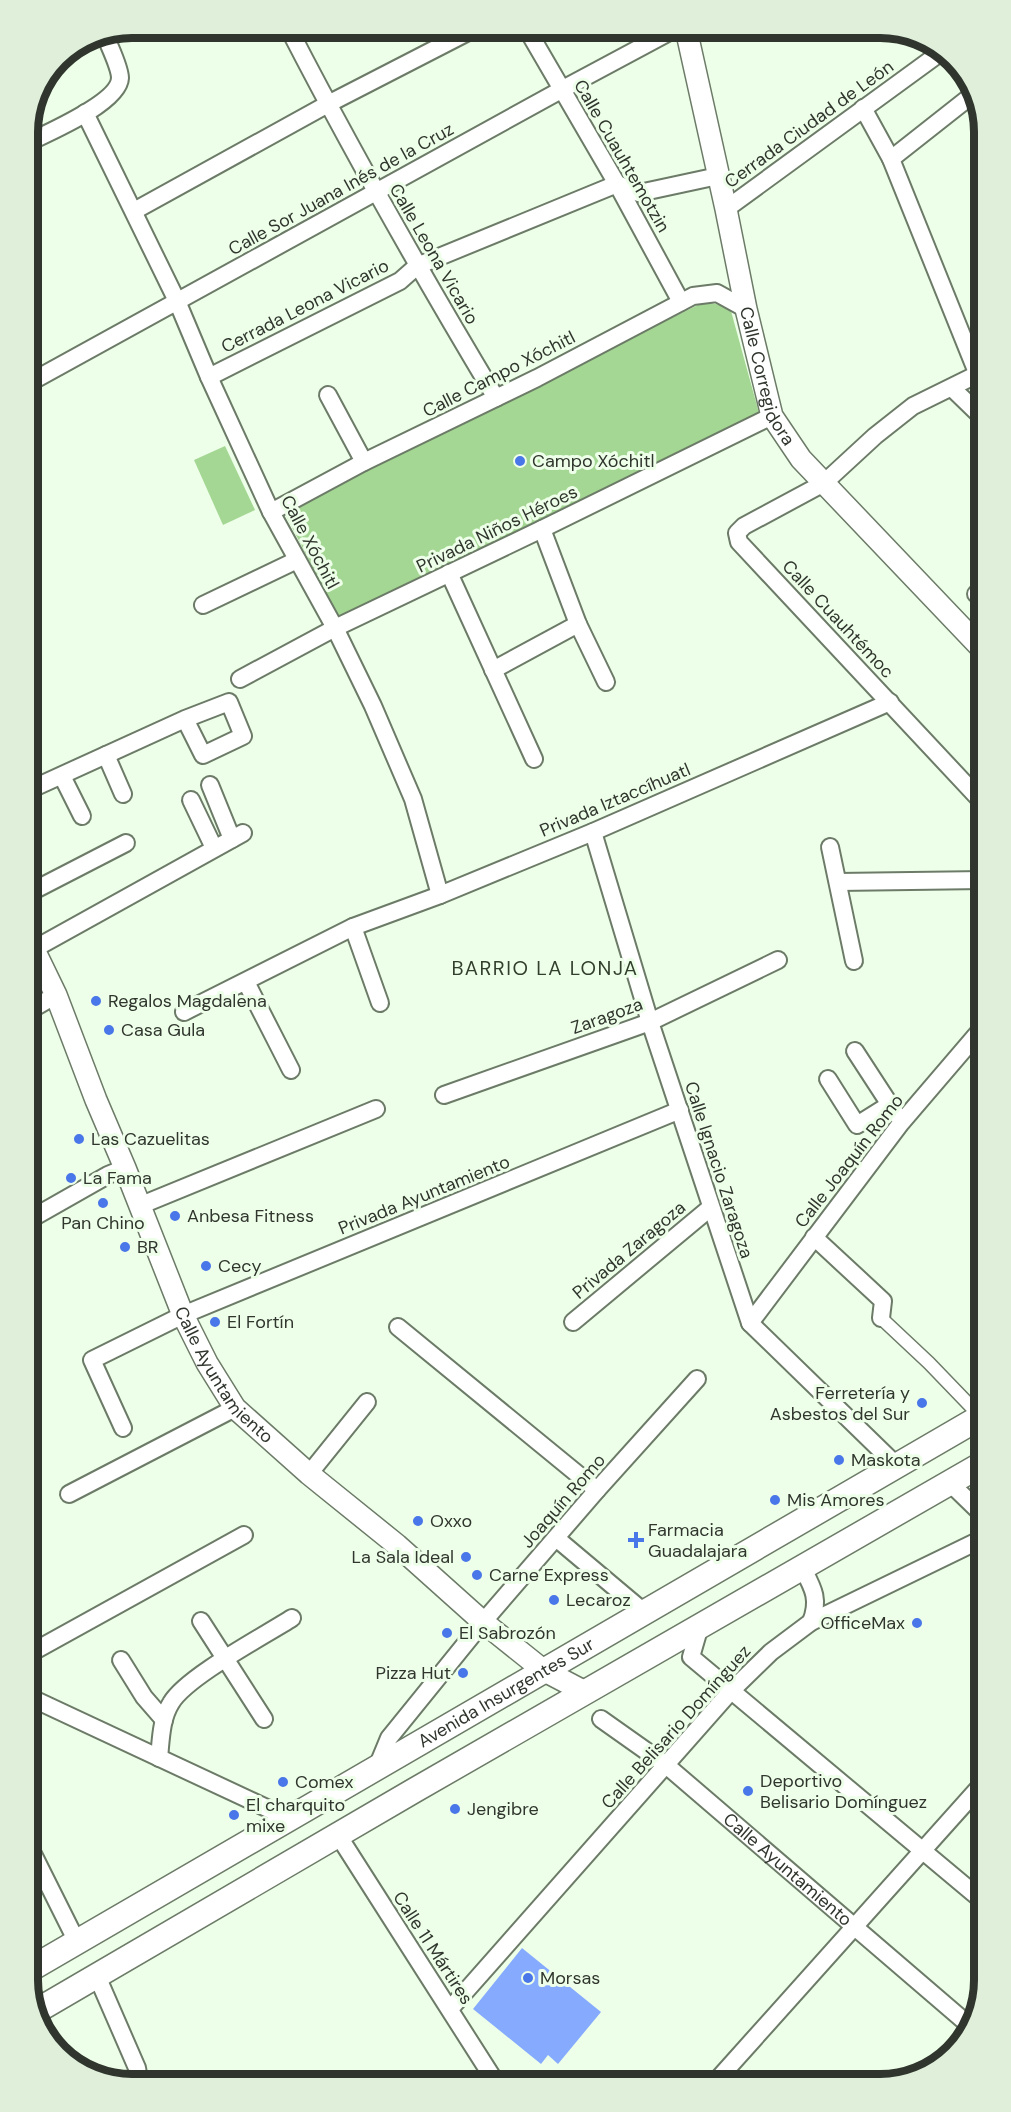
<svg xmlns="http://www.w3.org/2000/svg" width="1011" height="2112" font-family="'DM Sans',sans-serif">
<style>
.green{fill:#a4d793}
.water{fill:#86abfe}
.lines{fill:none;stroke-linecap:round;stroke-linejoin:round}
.pedestrian-casing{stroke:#6c7b67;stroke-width:15}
.minor-casing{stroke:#6c7b67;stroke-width:20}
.tertiary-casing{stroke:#6c7b67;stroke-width:24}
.secondary-casing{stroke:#6c7b67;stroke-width:27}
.pedestrian{stroke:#fff;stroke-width:12}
.minor{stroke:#fff;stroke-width:16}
.tertiary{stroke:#fff;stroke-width:21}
.secondary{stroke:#fff;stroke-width:24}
.poi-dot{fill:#4976e8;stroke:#eeffe9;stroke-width:2}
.labels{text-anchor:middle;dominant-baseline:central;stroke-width:6;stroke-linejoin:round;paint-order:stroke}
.street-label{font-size:18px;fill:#30362e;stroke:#eeffe9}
.poi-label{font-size:18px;fill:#30362e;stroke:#eeffe9;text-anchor:start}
.neighbourhood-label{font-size:20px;letter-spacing:1.5px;fill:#323f2d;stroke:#eeffe9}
.rim{fill:none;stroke:#30362e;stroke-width:8}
</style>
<rect width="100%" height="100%" fill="#eeffe9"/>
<g class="green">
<path d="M704,302L721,305L731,311L759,413L339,618L283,510Z"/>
<path d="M225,446L255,510L223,525L194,460Z"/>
</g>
<path class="water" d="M522,1948L601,2012L558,2064L548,2055L541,2064L473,2009Z"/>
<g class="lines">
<g class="pedestrian-casing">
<path id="pedestrian" d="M881,1318L929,1363L981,1417"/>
</g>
<g class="minor-casing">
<g id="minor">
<path d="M528,31L617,184L681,302"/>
<path d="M291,33C355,157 424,278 496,398"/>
<path d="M863,108L891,159L978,375"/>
<path d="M85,113L177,301L209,377L271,512L335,628L373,706L413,799L440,895"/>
<path d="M27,143C47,133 119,103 120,78C120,67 109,46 105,35"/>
<path d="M891,159L976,92"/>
<path d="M726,209L944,50"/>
<path d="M134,211L328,104L470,31"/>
<path d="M209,377L400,281L417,266L617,184L639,193L718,176"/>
<path d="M27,384L561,90L675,29"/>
<path d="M952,388L984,419"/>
<path d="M328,395L364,462"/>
<path d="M271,512L364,462L537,378L693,296L717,293L746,309"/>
<path d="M542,529L578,624L606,682"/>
<path d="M449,573L534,759"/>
<path d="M976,594L984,586"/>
<path d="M203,605L297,560"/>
<path d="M493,670L578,624"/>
<path d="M240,679L335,628L542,529L772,416"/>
<path d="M106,755L123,794"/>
<path d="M62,776L82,816"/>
<path d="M210,785L232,839"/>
<path d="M27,791L185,719L229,702L243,736L203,755L185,719"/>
<path d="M191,800L214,848"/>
<path d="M984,804L739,542L737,533L744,526L824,483L875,436L913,406L984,371"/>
<path d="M593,832L650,1022L750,1323L897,1466"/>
<path d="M830,847L854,961"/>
<path d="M838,882L984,880"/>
<path d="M27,894L126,843"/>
<path d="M353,927L380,1003"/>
<path d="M34,949L243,833"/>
<path d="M246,982L291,1070"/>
<path d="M27,1012L56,995"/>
<path d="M184,1012L353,927L440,895L593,832L890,702"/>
<path d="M855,1051L896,1114"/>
<path d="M828,1079L857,1125L889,1105"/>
<path d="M444,1095L650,1022L778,960"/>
<path d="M139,1206L376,1109"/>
<path d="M27,1221L108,1175L125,1168"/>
<path d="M814,1237L883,1301L881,1318"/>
<path d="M573,1322L710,1208"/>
<path d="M750,1323L901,1123L984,1026"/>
<path d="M398,1327L597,1490"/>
<path d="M123,1428L92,1360L183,1315L680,1110"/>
<path d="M309,1474L367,1402"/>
<path d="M950,1483L984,1516"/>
<path d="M69,1494L235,1408"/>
<path d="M556,1538L644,1612"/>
<path d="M802,1567C813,1588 820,1599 811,1622"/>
<path d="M201,1621L264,1719"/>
<path d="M700,1626L691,1657L984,1902"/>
<path d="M27,1655L244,1535"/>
<path d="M121,1660L144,1697L164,1720"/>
<path d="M27,1696L288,1818"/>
<path id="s1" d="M601,1719L666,1765L970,2026"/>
<path d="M159,1758C161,1739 161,1719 171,1703C186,1677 264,1636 292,1618"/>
<path d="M377,1767L389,1738L483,1622L597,1490L697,1379"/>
<path d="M338,1835L495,2081"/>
<path d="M27,1842L77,1942"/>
<path d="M97,1976L137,2068L140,2085"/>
<path d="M450,2009L731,1691L771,1652L811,1622L984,1538"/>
<path d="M718,2079L984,1782"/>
</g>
</g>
<g class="tertiary-casing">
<g id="tertiary">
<path id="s2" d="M686,29L726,209L746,309L772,416L801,459L984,651"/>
<path id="s3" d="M27,935L56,995L96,1100L125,1168L183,1315L207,1363L235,1408L309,1474L397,1545L483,1622L543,1670L585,1692"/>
</g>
</g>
<g class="secondary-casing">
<g id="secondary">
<path id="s4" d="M27,1971L984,1415"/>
<path d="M33,2013L415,1790L984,1463"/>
</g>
</g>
<use href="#pedestrian" class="pedestrian"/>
<use href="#minor" class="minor"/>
<use href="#tertiary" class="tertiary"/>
<use href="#secondary" class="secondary"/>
</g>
<g class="poi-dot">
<circle cx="520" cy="461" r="6"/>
<circle cx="96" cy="1001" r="6"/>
<circle cx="109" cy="1030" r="6"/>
<circle cx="79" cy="1139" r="6"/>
<circle cx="71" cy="1178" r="6"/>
<circle cx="103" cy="1203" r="6"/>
<circle cx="175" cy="1216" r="6"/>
<circle cx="125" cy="1247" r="6"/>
<circle cx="206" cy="1266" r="6"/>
<circle cx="215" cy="1322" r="6"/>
<circle cx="922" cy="1403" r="6"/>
<circle cx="839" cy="1460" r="6"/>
<circle cx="775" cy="1500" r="6"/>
<circle cx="418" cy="1521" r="6"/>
<path d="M633 1531h6v6h6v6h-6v6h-6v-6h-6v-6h6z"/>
<circle cx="466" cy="1557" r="6"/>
<circle cx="477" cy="1575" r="6"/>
<circle cx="554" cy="1600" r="6"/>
<circle cx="917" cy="1623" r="6"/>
<circle cx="447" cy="1633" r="6"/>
<circle cx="463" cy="1673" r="6"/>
<circle cx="283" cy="1782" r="6"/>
<circle cx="748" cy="1791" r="6"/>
<circle cx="455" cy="1809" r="6"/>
<circle cx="234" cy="1815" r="6"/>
<circle cx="528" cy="1978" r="6"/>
</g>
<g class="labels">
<g class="street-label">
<text transform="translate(809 124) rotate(-36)">Cerrada Ciudad de León</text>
<text transform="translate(622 156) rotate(60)">Calle Cuauhtemotzin</text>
<text transform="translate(341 189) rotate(-29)">Calle Sor Juana Inés de la Cruz</text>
<text transform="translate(434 254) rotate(60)">Calle Leona Vicario</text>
<text transform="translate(305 306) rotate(-27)">Cerrada Leona Vicario</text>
<text transform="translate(499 374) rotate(-27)">Calle Campo Xóchitl</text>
<text stroke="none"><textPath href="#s2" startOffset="357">Calle Corregidora</textPath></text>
<text transform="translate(497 529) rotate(-26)">Privada Niños Héroes</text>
<text transform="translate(310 542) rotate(62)">Calle Xóchitl</text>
<text transform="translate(838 619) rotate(47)">Calle Cuauhtémoc</text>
<text transform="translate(615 800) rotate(-23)">Privada Iztaccíhuatl</text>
<text transform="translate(607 1016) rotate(-20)">Zaragoza</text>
<text transform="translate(849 1161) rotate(-52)">Calle Joaquín Romo</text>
<text transform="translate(719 1170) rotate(72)">Calle Ignacio Zaragoza</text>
<text transform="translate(424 1195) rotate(-22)">Privada Ayuntamiento</text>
<text transform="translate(629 1250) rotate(-40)">Privada Zaragoza</text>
<text stroke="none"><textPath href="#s3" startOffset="484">Calle Ayuntamiento</textPath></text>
<text transform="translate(563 1501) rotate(-49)">Joaquín Romo</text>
<text stroke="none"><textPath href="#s4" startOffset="554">Avenida Insurgentes Sur</textPath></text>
<text transform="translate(676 1727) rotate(-48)">Calle Belisario Domínguez</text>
<text stroke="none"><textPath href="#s1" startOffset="240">Calle Ayuntamiento</textPath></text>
<text transform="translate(433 1948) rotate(57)">Calle 11 Mártires</text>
</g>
<g class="poi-label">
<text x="532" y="461">Campo Xóchitl</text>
<text x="108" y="1001">Regalos Magdalena</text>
<text x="121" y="1030">Casa Gula</text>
<text x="91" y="1139">Las Cazuelitas</text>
<text x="83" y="1178">La Fama</text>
<text x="187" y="1216">Anbesa Fitness</text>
<text x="103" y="1223" text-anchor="middle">Pan Chino</text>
<text x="137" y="1247">BR</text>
<text x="218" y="1266">Cecy</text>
<text x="227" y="1322">El Fortín</text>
<text x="910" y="1393" text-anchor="end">Ferretería y<tspan x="910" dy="21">Asbestos del Sur</tspan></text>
<text x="851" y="1460">Maskota</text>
<text x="787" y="1500">Mis Amores</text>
<text x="430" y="1521">Oxxo</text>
<text x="648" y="1530">Farmacia<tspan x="648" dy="21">Guadalajara</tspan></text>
<text x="454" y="1557" text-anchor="end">La Sala Ideal</text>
<text x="489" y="1575">Carne Express</text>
<text x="566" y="1600">Lecaroz</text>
<text x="905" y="1623" text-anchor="end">OfficeMax</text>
<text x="459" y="1633">El Sabrozón</text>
<text x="451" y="1673" text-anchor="end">Pizza Hut</text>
<text x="760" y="1781">Deportivo<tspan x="760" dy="21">Belisario Domínguez</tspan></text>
<text x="295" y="1782">Comex</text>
<text x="246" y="1805">El charquito<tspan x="246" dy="21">mixe</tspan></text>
<text x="467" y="1809">Jengibre</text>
<text x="540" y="1978">Morsas</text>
</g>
<g class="neighbourhood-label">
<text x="545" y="968">BARRIO LA LONJA</text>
</g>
</g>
<path d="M0 0H1011V2112H0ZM132 38H880A94 94 0 0 1 974 132V1980A94 94 0 0 1 880 2074H132A94 94 0 0 1 38 1980V132A94 94 0 0 1 132 38Z" fill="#dfefda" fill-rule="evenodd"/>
<path class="rim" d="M132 38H880A94 94 0 0 1 974 132V1980A94 94 0 0 1 880 2074H132A94 94 0 0 1 38 1980V132A94 94 0 0 1 132 38Z"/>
</svg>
